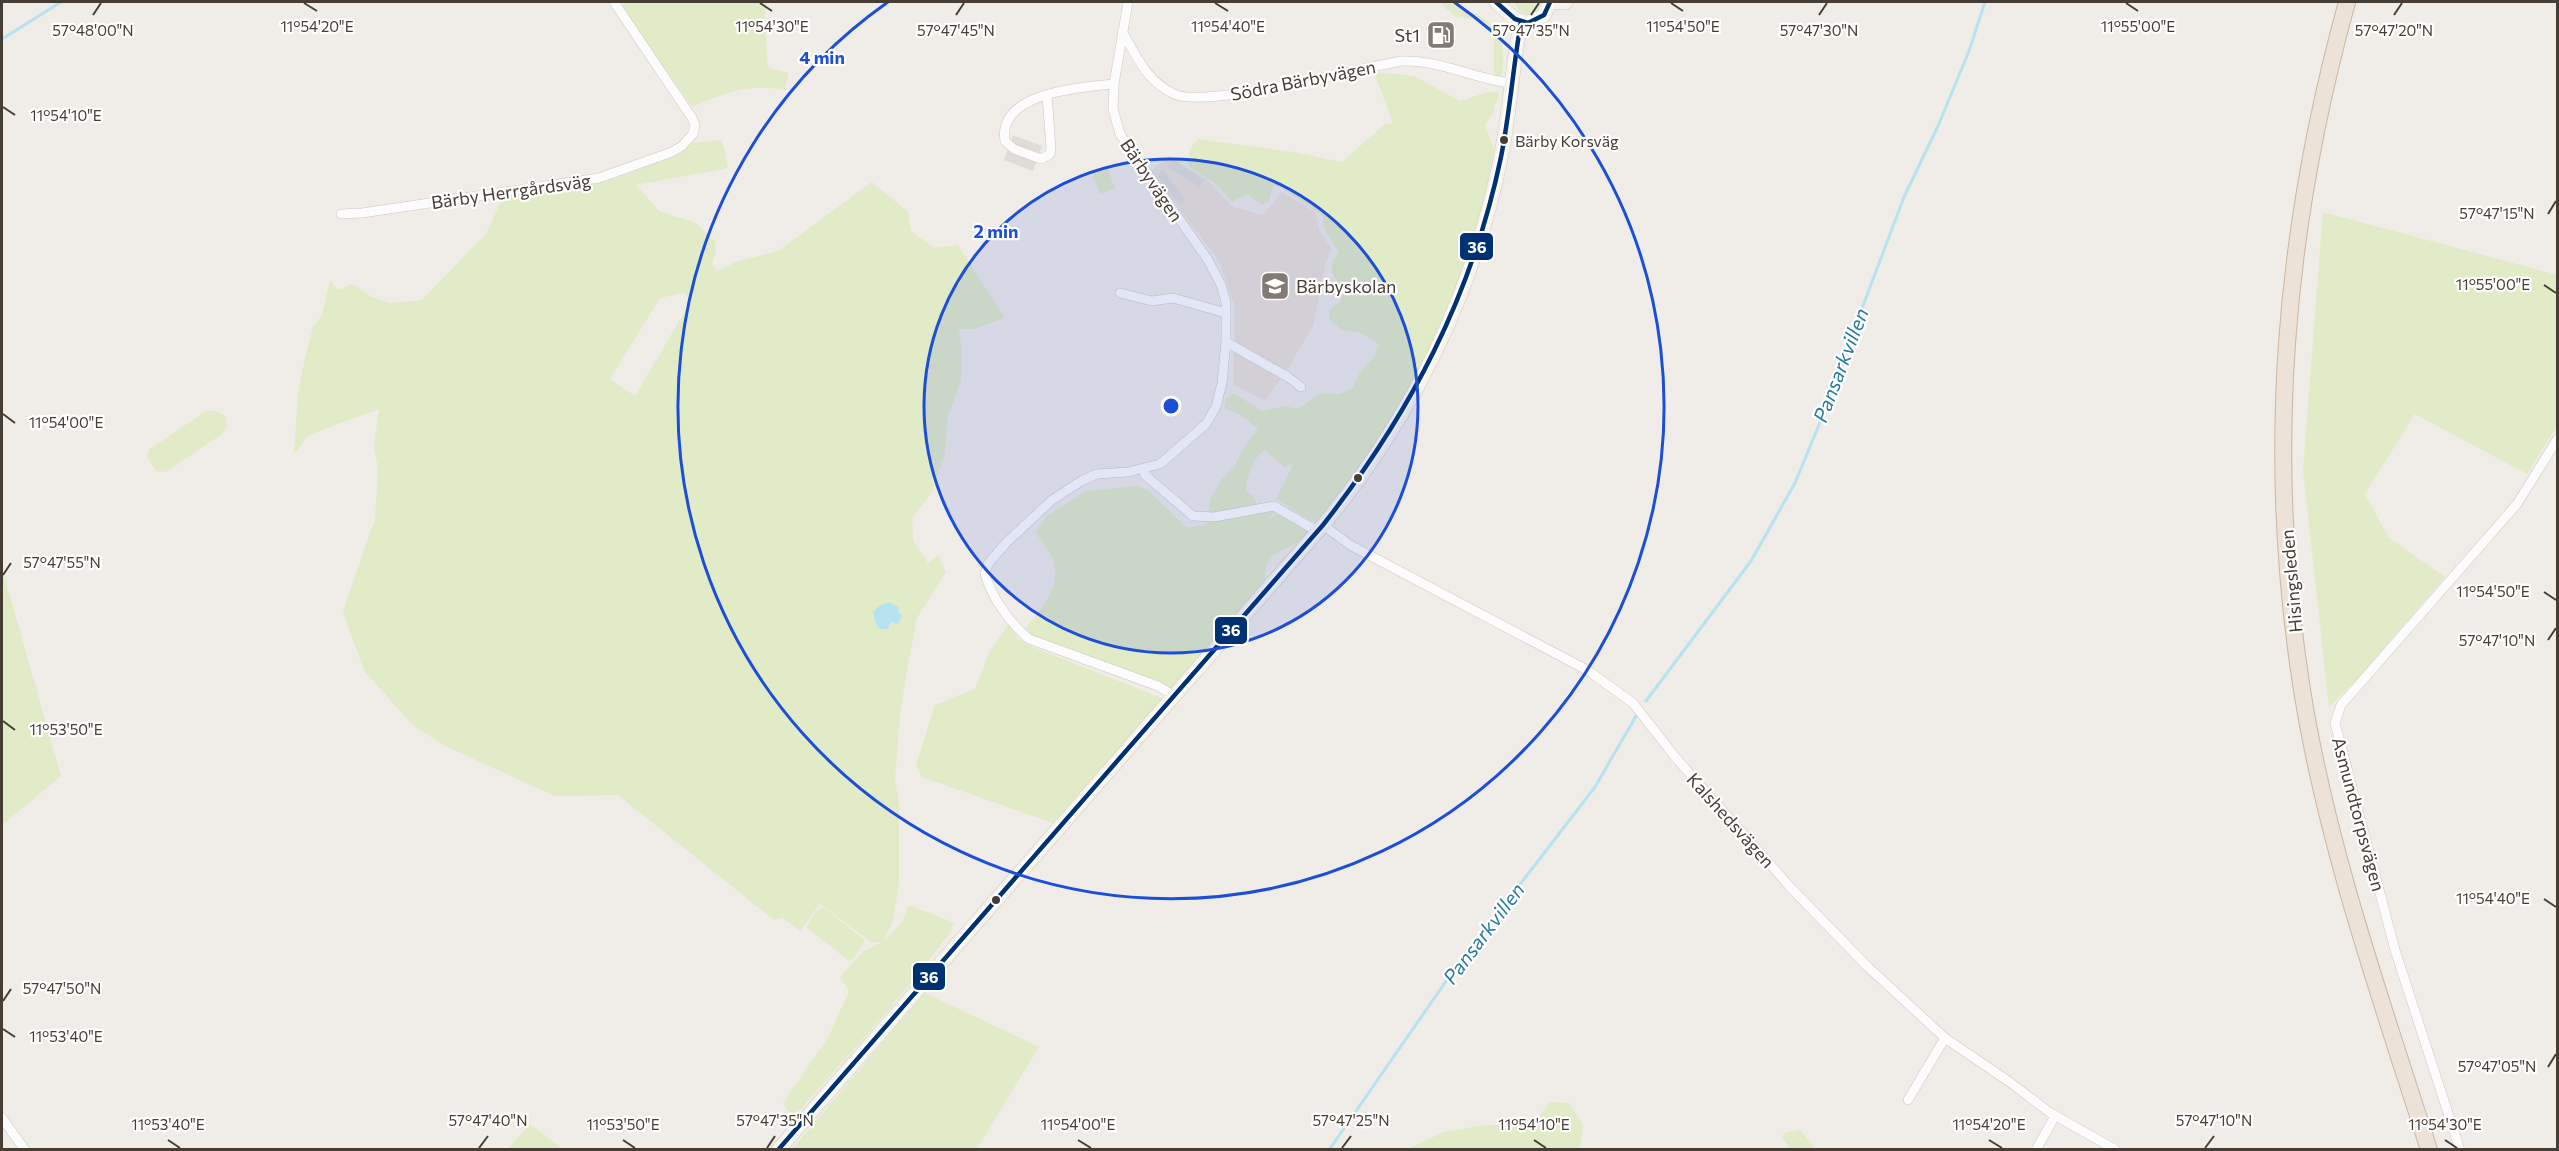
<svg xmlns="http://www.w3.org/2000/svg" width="2559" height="1151" font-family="Commissioner,sans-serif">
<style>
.education{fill:#ebe2d7}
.green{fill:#e2ebc7;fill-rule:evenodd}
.parking{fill:#dfdcd8}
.water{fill:#b7e2f0}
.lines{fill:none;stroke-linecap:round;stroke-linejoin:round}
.stream{stroke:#b7e2f0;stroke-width:3}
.street-casing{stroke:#ccc8c4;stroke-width:10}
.secondary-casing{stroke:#d1cac0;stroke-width:15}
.highway-casing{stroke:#cab6a2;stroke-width:18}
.street{stroke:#fdfcfc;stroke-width:9}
.secondary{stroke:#f6f3ee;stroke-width:14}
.highway{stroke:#ece2d8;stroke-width:16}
.bus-1-casing{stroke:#fff;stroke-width:9}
.bus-1{stroke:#003273;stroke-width:4.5}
.ticks{fill:none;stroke:#463d34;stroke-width:2}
.ring{fill:none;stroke:#1d4ed8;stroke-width:3}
.bus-dot{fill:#463d34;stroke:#fff;stroke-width:2}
.labels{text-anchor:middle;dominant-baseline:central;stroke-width:4.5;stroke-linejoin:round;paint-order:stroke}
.bus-label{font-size:16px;fill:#463d34;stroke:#fff;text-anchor:start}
.poi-label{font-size:18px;fill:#463d34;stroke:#fff;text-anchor:end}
.street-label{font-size:18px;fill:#463d34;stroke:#fff}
.water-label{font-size:20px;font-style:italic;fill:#257c9e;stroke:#fff}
.ticks-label{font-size:15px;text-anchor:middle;fill:#463d34;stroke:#fff;stroke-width:4.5;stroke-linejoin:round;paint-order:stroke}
.centre{fill:#1d4ed8;stroke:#fff;stroke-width:3}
.ring-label{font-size:18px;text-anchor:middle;font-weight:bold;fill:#1d4ed8;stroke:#fff;stroke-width:4.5;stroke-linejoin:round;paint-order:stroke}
.line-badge{stroke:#fff;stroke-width:2}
.badge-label{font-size:16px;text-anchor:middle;font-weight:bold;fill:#fff}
</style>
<rect width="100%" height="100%" fill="#f0ece8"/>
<path class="education" d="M1169,156L1206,179L1233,207L1263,215L1282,192L1315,212L1320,232L1332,249L1325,265L1313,326L1289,367L1265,401L1233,385L1235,307L1219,261L1151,171Z"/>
<g class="green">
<path d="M628,2H768L764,15L768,68L789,73L784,90C747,83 725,93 692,107L621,6Z"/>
<path d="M1441,2C1455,2 1458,9 1469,14L1472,12C1494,23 1503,31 1503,56C1503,63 1504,69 1500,76H1495L1494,71V33L1480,20L1457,17L1446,9Z"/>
<path d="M1514,2H1541L1536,10L1527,14L1518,10Z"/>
<path d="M1374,72L1414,76L1460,101C1474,98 1484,90 1498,92L1499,96L1493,108L1495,110L1485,125L1494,149L1491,176L1463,274L1432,348L1366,462L1317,522H1313L1276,499L1291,469L1292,464L1284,467L1265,450C1252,459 1248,474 1246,490L1254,497L1257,504L1276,512L1265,521L1279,513L1306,525L1308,532C1292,555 1265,544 1265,579L1172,689L1037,641L1023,631C1054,595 1071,572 1035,533L1047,516L1086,491L1138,486L1149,491L1186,527L1207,525L1210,500L1221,480L1234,467L1242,450L1258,429L1241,415L1224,408L1226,399L1234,393L1262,411L1285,406L1298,409L1319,394H1340L1353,387L1360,372L1373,358L1379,344L1358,332L1342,330L1329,319V310L1341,300C1342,288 1338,282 1331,272L1333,261L1339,253L1324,228L1323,216L1279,186H1273L1269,201L1262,205L1247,194L1232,202L1217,185L1188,166L1190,148L1198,139L1292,152L1342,162L1385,124L1393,123Z"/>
<path d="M722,140L728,168L636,185L659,211L696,223L715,241L716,252L712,264L717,271L738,261L778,251L872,182L908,212L911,231L934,248L958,245L1005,318L974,329H959L962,349L961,381L948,416L945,453L932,492L912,518L913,540L928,563L938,555L946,572L917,618L907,670L900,715L895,780L899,803V883L893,920L884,941L902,922L908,906H912L954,923L951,932L891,1007L793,1118L783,1103L829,1036L849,991L840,977L864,951L882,942H871L820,904L800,931L782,917L774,920L618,795L555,796L445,746L413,725L364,671L343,611L375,519L378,469L374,447L379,409L319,431L307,437L294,454L298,394L305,358L313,327L322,315L330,280L338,290L352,284L372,297L389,303L422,300L486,234L503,197H514L583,187L620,177L677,154L692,143ZM684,293L691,301L635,396L610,379L660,298Z"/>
<path d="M1107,167L1115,188L1100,194L1092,173Z"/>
<path d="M2323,212L2558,275L2557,426L2527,474L2415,414L2365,494L2389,538L2445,577L2359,677L2329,707L2303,470Z"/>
<path d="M206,411H216L226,416L227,426L222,434L166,472L156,471L147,456L150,449Z"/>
<path d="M2,568L61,776L2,825Z"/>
<path d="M1008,625L1018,639L1030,646L1164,699L1053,823L922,777L916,765L935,705L975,689L989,653Z"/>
<path d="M823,907L865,940L854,958L849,961L807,928C809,919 815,911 823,907Z"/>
<path d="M925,993L1039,1047L977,1149H792Z"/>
<path d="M1549,1102L1569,1103L1583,1125L1580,1149H1407L1444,1132L1479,1126L1525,1123L1538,1119Z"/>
<path d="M530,1124L563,1149H508Z"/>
<path d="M1800,1130L1816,1149H1791L1781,1137L1785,1133Z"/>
</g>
<g class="parking">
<path d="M1013,135L1042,146L1033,171L1004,160Z"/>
<path d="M1171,159L1204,180L1200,187L1167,167Z"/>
<path d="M1163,170L1186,200L1180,205L1157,175Z"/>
</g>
<path class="water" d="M889,602L899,607L898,611L902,616L898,624L891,622L888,629H880L876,624L873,612L879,606Z"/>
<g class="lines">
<g class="stream">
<path d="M2,39L61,2"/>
<path d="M1646,701L1751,561L1795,483L1835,386L1858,319L1904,197L1938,126L1969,51L1985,2"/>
<path d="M1329,1150L1451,974L1595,787L1636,716"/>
</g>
<g class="street-casing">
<g id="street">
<path d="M1128,2L1114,84L1113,109L1120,134L1208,260L1221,285L1226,302V342L1222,383L1216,407L1206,424L1160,464L1128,472L1097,474L1083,480L1052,500L1006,543L988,564L985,574C992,598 1010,623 1029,639L1158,686L1174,696"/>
<path d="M1122,32C1138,57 1144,79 1174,94C1205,109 1359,68 1402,61C1441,60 1474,79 1511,83"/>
<path d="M1047,95L1051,148L1050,154L1041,159L1014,149L1005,141C997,92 1082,87 1114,84"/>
<path d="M341,214L362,213L599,178L672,152L682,146L693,134L695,125L692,118L614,2"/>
<path d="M1120,293L1152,301L1173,298L1226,313"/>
<path d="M1226,342L1288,377L1301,387"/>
<path d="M1143,469L1145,475L1193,516L1214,517L1274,506L1317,531"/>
<path d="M1323,525L1350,545L1587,670L1633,703L1676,758L1791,888L1868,967L1945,1038L2011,1083L2049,1112L2116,1150"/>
<path d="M1908,1100L1945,1038"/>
<path d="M2,1118L25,1150"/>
<path d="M2036,1150L2055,1116"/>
<path d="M2460,1150L2395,950L2335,723L2341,705L2517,504L2558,438"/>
</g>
</g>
<g class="secondary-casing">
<g id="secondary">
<path d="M1496,2L1515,19L1528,23L1544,15L1550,2"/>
<path d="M1550,2H1566"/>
<path d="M778,1150L1323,525C1412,418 1473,294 1501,157C1510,112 1512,66 1521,22"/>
</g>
</g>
<g class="highway-casing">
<path id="highway" d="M2347,2C2284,230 2265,455 2302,690C2327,847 2381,999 2429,1150"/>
</g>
<use href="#street" class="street"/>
<use href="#secondary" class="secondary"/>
<use href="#highway" class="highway"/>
<g class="bus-1-casing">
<g id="bus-1">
<path d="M1496,2L1515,19L1528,23L1544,15L1550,2"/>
<path d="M778,1150L1323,525C1410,414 1472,296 1501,157C1510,112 1513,67 1521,22"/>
</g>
</g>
<use href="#bus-1" class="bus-1"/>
</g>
<path class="ticks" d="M304,3L317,11M760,3L772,11M1215,3L1228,11M1671,3L1683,11M2126,3L2138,11M93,15L101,3M956,15L964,3M1531,15L1539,3M1819,15L1827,3M2394,15L2402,3M3,107L15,115M2548,214L2556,201M2544,285L2556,293M3,414L15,423M3,575L11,563M2544,592L2556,600M2548,640L2556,628M3,721L15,730M2544,899L2556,907M3,1001L11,989M3,1029L15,1037M2548,1067L2556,1054M168,1140L180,1148M623,1140L635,1148M1078,1140L1091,1148M1534,1140L1546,1148M1989,1140L2002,1148M2445,1140L2457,1148M479,1148L488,1136M767,1148L775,1136M1342,1148L1351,1136M2205,1148L2214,1136"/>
<circle cx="1171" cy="406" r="247" fill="#1d4ed8" fill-opacity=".12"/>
<g class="ring">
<circle cx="1171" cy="406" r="247"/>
<path d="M1454 2A493 493 0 1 1 888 2"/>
</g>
<defs>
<g id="fuel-square" transform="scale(1.5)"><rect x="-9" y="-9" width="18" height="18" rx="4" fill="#827a73" stroke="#fff"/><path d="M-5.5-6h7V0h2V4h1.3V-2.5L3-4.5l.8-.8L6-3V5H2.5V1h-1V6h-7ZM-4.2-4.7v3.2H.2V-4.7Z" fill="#fff"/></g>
<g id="school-square" transform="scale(1.5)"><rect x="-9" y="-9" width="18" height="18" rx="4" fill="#827a73" stroke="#fff"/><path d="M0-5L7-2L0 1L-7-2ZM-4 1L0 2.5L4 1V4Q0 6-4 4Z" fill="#fff"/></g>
</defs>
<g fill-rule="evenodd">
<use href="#fuel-square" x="1441" y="35"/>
<use href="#school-square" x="1275" y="286"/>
</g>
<g class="bus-dot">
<circle cx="1504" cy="140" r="5"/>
<circle cx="1358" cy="478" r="5"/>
<circle cx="996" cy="900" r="5"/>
</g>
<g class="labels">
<g class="bus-label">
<text x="1515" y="140">Bärby Korsväg</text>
</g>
<g class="poi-label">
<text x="1420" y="35">St1</text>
<text x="1296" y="286" text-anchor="start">Bärbyskolan</text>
</g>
<g class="street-label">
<text transform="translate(1303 80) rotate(-11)">Södra Bärbyvägen</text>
<text transform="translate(1152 180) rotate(56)">Bärbyvägen</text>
<text transform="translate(511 191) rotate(-8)">Bärby Herrgårdsväg</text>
<text transform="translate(2291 581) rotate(-95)">Hisingsleden</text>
<text transform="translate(2359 814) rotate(75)">Asmundtorpsvägen</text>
<text transform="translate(1731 820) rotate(48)">Kalshedsvägen</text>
</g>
<g class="water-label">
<text transform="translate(1840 365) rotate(-69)">Pansarkvillen</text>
<text transform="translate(1483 933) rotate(-53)">Pansarkvillen</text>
</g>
</g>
<g class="ticks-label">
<text x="317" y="32">11°54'20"E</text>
<text x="772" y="32">11°54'30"E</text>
<text x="1228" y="32">11°54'40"E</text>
<text x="1683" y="32">11°54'50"E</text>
<text x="2138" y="32">11°55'00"E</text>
<text x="93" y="36">57°48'00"N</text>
<text x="956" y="36">57°47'45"N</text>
<text x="1531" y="36">57°47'35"N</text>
<text x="1819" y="36">57°47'30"N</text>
<text x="2394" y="36">57°47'20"N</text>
<text x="66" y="121">11°54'10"E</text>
<text x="2497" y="219">57°47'15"N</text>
<text x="2493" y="290">11°55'00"E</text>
<text x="66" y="428">11°54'00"E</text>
<text x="62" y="568">57°47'55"N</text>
<text x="2493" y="597">11°54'50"E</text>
<text x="2497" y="646">57°47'10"N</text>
<text x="66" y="735">11°53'50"E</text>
<text x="2493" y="904">11°54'40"E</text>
<text x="62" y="994">57°47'50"N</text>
<text x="66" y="1042">11°53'40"E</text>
<text x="2497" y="1072">57°47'05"N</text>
<text x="488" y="1126">57°47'40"N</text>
<text x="775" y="1126">57°47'35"N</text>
<text x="1351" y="1126">57°47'25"N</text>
<text x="2214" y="1126">57°47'10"N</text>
<text x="168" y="1130">11°53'40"E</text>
<text x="623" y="1130">11°53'50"E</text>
<text x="1078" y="1130">11°54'00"E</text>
<text x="1534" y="1130">11°54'10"E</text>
<text x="1989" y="1130">11°54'20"E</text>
<text x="2445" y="1130">11°54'30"E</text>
</g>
<circle cx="1171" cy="406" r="9" class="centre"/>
<g class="ring-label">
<text x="822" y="64">4 min</text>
<text x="996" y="238">2 min</text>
</g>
<g class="line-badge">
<rect x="1459" y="232" width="35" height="29" rx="6" fill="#003273"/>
<rect x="1214" y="616" width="34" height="29" rx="6" fill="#003273"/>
<rect x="912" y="962" width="34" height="29" rx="6" fill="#003273"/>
</g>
<g class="badge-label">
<text x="1477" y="253">36</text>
<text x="1231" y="636">36</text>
<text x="929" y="983">36</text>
</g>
<rect width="2559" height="1151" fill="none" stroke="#463d34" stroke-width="6"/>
</svg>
